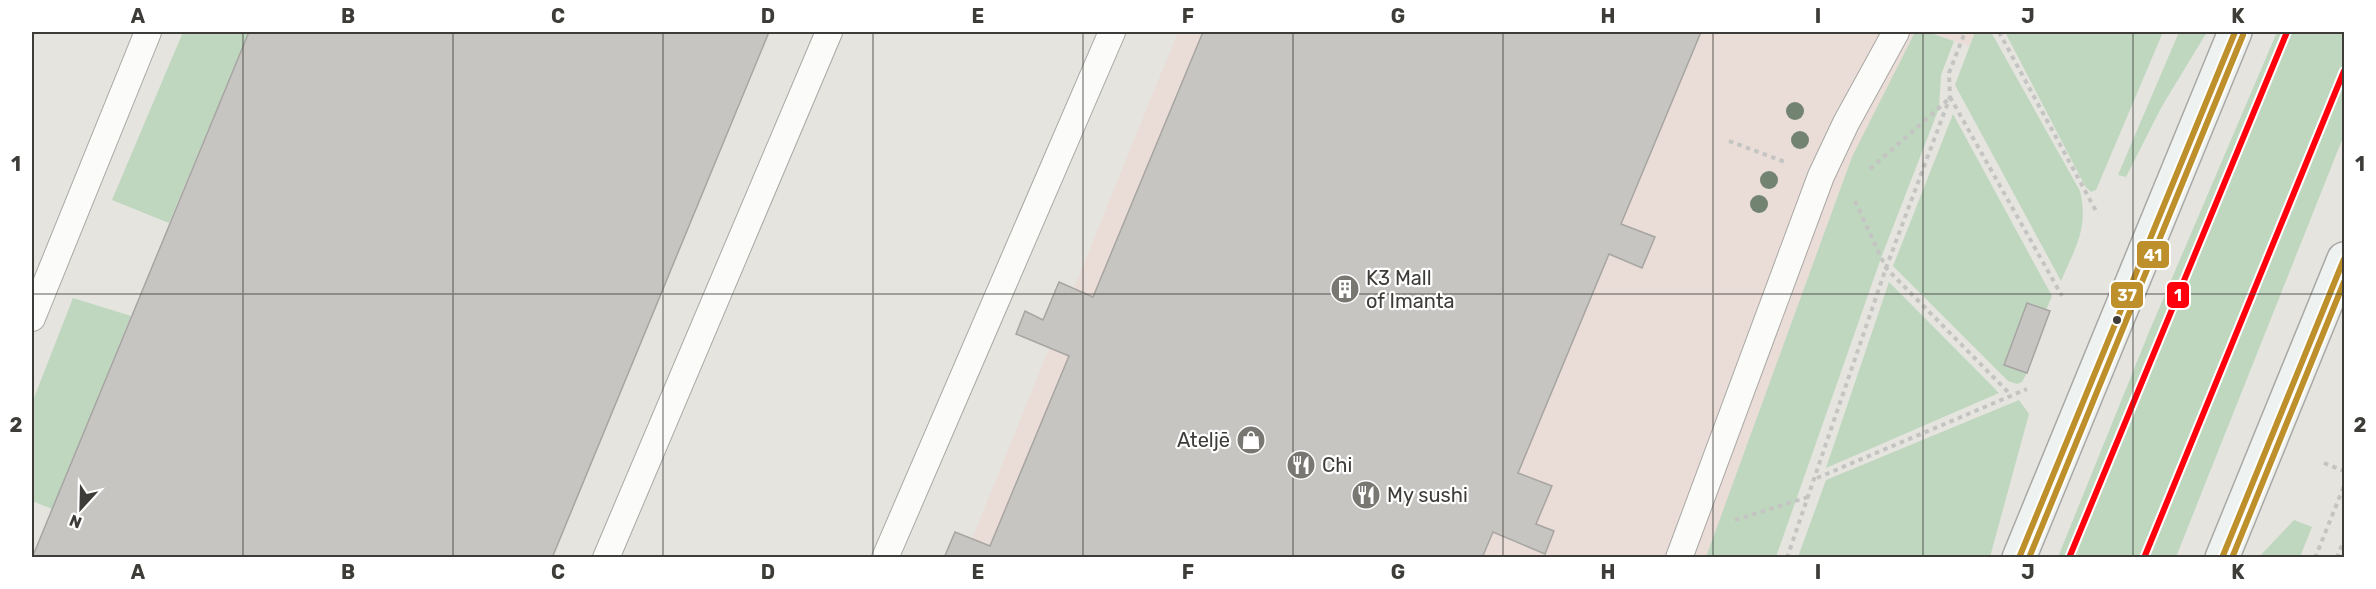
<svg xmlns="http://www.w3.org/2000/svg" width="2376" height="589" font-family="Rubik,sans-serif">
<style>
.commercial{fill:#eadcd6}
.green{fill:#bfd7bf}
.building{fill:#c7c5c2;stroke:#a7a5a2;stroke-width:1.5}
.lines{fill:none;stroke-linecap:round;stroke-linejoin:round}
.lane-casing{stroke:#a9a8a4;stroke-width:28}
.secondary-casing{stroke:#a9a8a4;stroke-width:36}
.path{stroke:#c4c4c2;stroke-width:4;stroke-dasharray:4.5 4.5;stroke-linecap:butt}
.lane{stroke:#fbfbfa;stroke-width:26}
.secondary{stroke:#eef2f1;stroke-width:33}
.bus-1-casing{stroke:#fff;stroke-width:10}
.bus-2-casing{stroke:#fff;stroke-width:10}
.bus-1{stroke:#bd902c;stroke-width:6}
.bus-2{stroke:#bd902c;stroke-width:6}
.tram-1-casing{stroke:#fff;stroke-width:10}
.tram-1{stroke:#ff000c;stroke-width:6}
.tree{fill:#728372}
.grid{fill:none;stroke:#3d3c38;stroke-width:1.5;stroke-opacity:0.55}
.bus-dot{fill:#3d3c38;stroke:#fff;stroke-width:2}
.labels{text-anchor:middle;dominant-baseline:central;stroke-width:4.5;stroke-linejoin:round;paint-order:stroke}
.poi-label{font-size:20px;fill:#3d3c38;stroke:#fff;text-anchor:start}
.line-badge{stroke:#fff;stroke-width:2}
.badge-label{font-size:16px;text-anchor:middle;font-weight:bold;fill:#fff}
.neatline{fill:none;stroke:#3d3c38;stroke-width:2}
.grid-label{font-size:20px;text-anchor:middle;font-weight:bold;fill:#3d3c38}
</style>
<rect width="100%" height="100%" fill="#e5e4df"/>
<g class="commercial">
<path d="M1178,32H1915L1852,157L1706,557L964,558Z"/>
<path d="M1927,32H1975L1969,46Z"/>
</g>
<g class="green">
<path d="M183,32H249L169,223L112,200Z"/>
<path d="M1915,32H1927L1954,41L1941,75L1939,108L1881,258L1776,557H1706L1852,157Z"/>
<path d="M1975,32H1991L2080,191C2089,228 2075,248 2061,281L1955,85Z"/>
<path d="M2005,32H2163L2096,190L2091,192L2085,186Z"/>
<path d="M2179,32H2207L2162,106L2126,177L2118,175Z"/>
<path d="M2277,32H2344V135L2176,557H2058L2149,332Z"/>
<path d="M1953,114L2052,296L2046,310L2027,303L2004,364L2027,373L2022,382L2017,384L2008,381L1893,266Z"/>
<path d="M1889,282L1999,393L1826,468Z"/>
<path d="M73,298L131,316L52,509L32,501V403Z"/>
<path d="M2019,400L2029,414L1990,557H1798L1826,480Z"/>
<path d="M2294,520L2312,527L2300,557H2259Z"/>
</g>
<g class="building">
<path d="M249,32H769L552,558H32Z"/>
<path d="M1203,32H1701L1621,224L1655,237L1642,268L1609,254L1518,473L1552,486L1536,524L1554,531L1545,554L1493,532L1482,558H944L955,532L990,546L1069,356L1016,334L1025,311L1043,320L1059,282L1093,297Z"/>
<path d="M2027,303L2050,311L2027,373L2004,365Z"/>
</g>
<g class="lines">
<g class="lane-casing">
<g id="lane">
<path d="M32,318L148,32"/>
<path d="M606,558L829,32"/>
<path d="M885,558L1112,32"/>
<path d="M1679,558L1821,176L1846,123L1896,32"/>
</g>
</g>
<g class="secondary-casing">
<g id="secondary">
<path d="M2019,558L2235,32"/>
<path d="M2222,558L2344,259"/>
</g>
</g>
<g class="path">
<path d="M1999,32L2096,211"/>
<path d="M1950,97L2062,296"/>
<path d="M1729,141L1785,162"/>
<path d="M1870,169L1950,98"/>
<path d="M1855,201L1886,268L2011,395"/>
<path d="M2324,463L2344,471"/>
<path d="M1817,478L2027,389"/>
<path d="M1735,520L1808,497"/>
<path d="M1787,558L1886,268L1950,97L1949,73L1965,32"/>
<path d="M2315,558L2344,486"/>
<path d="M2337,558L2344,540"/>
</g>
<use href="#lane" class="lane"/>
<use href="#secondary" class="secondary"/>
<g class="bus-1-casing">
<g id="bus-1">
<path d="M2019,558L2235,32"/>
<path d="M2222,558L2344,259"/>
</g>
</g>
<g class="bus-2-casing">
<g id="bus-2">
<path d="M2029,558L2243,35"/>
<path d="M2232,558L2344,282"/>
</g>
</g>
<use href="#bus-1" class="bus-1"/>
<use href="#bus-2" class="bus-2"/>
<g class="tram-1-casing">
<g id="tram-1">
<path d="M2069,558L2287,32"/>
<path d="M2144,558L2344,71"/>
</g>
</g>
<use href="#tram-1" class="tram-1"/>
</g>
<g class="tree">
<circle cx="1795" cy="111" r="9"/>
<circle cx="1800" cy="140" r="9"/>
<circle cx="1769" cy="180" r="9"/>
<circle cx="1759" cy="204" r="9"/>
</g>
<path class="grid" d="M243,32V558M453,32V558M663,32V558M873,32V558M1083,32V558M1293,32V558M1503,32V558M1713,32V558M1923,32V558M2133,32V558M32,294H2344"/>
<defs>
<g id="building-disc" transform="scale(1.5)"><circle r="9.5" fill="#787772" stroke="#fff"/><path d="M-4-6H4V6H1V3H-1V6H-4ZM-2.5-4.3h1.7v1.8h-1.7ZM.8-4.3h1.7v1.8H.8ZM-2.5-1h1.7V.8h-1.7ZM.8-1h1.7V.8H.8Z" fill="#fff"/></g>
<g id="shop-disc" transform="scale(1.5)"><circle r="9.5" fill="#787772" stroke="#fff"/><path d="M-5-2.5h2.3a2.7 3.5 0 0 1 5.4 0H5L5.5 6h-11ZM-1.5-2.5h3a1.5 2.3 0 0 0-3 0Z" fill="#fff"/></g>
<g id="restaurant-disc" transform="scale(1.5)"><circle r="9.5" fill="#787772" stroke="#fff"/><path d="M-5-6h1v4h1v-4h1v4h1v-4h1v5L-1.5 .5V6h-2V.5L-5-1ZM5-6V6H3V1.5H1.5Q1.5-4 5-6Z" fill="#fff"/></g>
</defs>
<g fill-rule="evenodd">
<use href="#building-disc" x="1345" y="289"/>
<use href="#shop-disc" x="1251" y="440"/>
<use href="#restaurant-disc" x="1301" y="465"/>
<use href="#restaurant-disc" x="1366" y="495"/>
</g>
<circle class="bus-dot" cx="2117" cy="320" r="5"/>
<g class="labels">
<g class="poi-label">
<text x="1366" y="278">K3 Mall<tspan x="1366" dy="23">of Imanta</tspan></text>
<text x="1230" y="440" text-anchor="end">Ateljē</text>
<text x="1322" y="465">Chi</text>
<text x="1387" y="495">My sushi</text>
</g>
</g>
<g class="line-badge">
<rect x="2136" y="240" width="34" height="29" rx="6" fill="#bd902c"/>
<rect x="2110" y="281" width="34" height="28" rx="6" fill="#bd902c"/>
<rect x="2166" y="281" width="24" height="28" rx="6" fill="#ff000c"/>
</g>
<g class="badge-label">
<text x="2153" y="261">41</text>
<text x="2127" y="301">37</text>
<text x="2178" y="301">1</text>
</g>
<rect width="2376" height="589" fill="none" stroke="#ffffff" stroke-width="66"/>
<g transform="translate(81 508) rotate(202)" stroke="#ffffff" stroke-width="4.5" paint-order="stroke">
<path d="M0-4.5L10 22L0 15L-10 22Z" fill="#3d3c38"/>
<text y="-9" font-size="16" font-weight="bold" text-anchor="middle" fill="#3d3c38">N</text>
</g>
<rect x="33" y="33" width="2310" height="523" class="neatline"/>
<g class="grid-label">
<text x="138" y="23">A</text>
<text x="348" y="23">B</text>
<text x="558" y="23">C</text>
<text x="768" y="23">D</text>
<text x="978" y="23">E</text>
<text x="1188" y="23">F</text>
<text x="1398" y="23">G</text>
<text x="1608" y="23">H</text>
<text x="1818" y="23">I</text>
<text x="2028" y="23">J</text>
<text x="2238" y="23">K</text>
<text x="16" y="171">1</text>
<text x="2360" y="171">1</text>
<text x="16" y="432">2</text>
<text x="2360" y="432">2</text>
<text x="138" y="579">A</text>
<text x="348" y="579">B</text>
<text x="558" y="579">C</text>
<text x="768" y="579">D</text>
<text x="978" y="579">E</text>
<text x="1188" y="579">F</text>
<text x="1398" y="579">G</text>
<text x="1608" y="579">H</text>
<text x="1818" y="579">I</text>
<text x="2028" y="579">J</text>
<text x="2238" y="579">K</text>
</g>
</svg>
